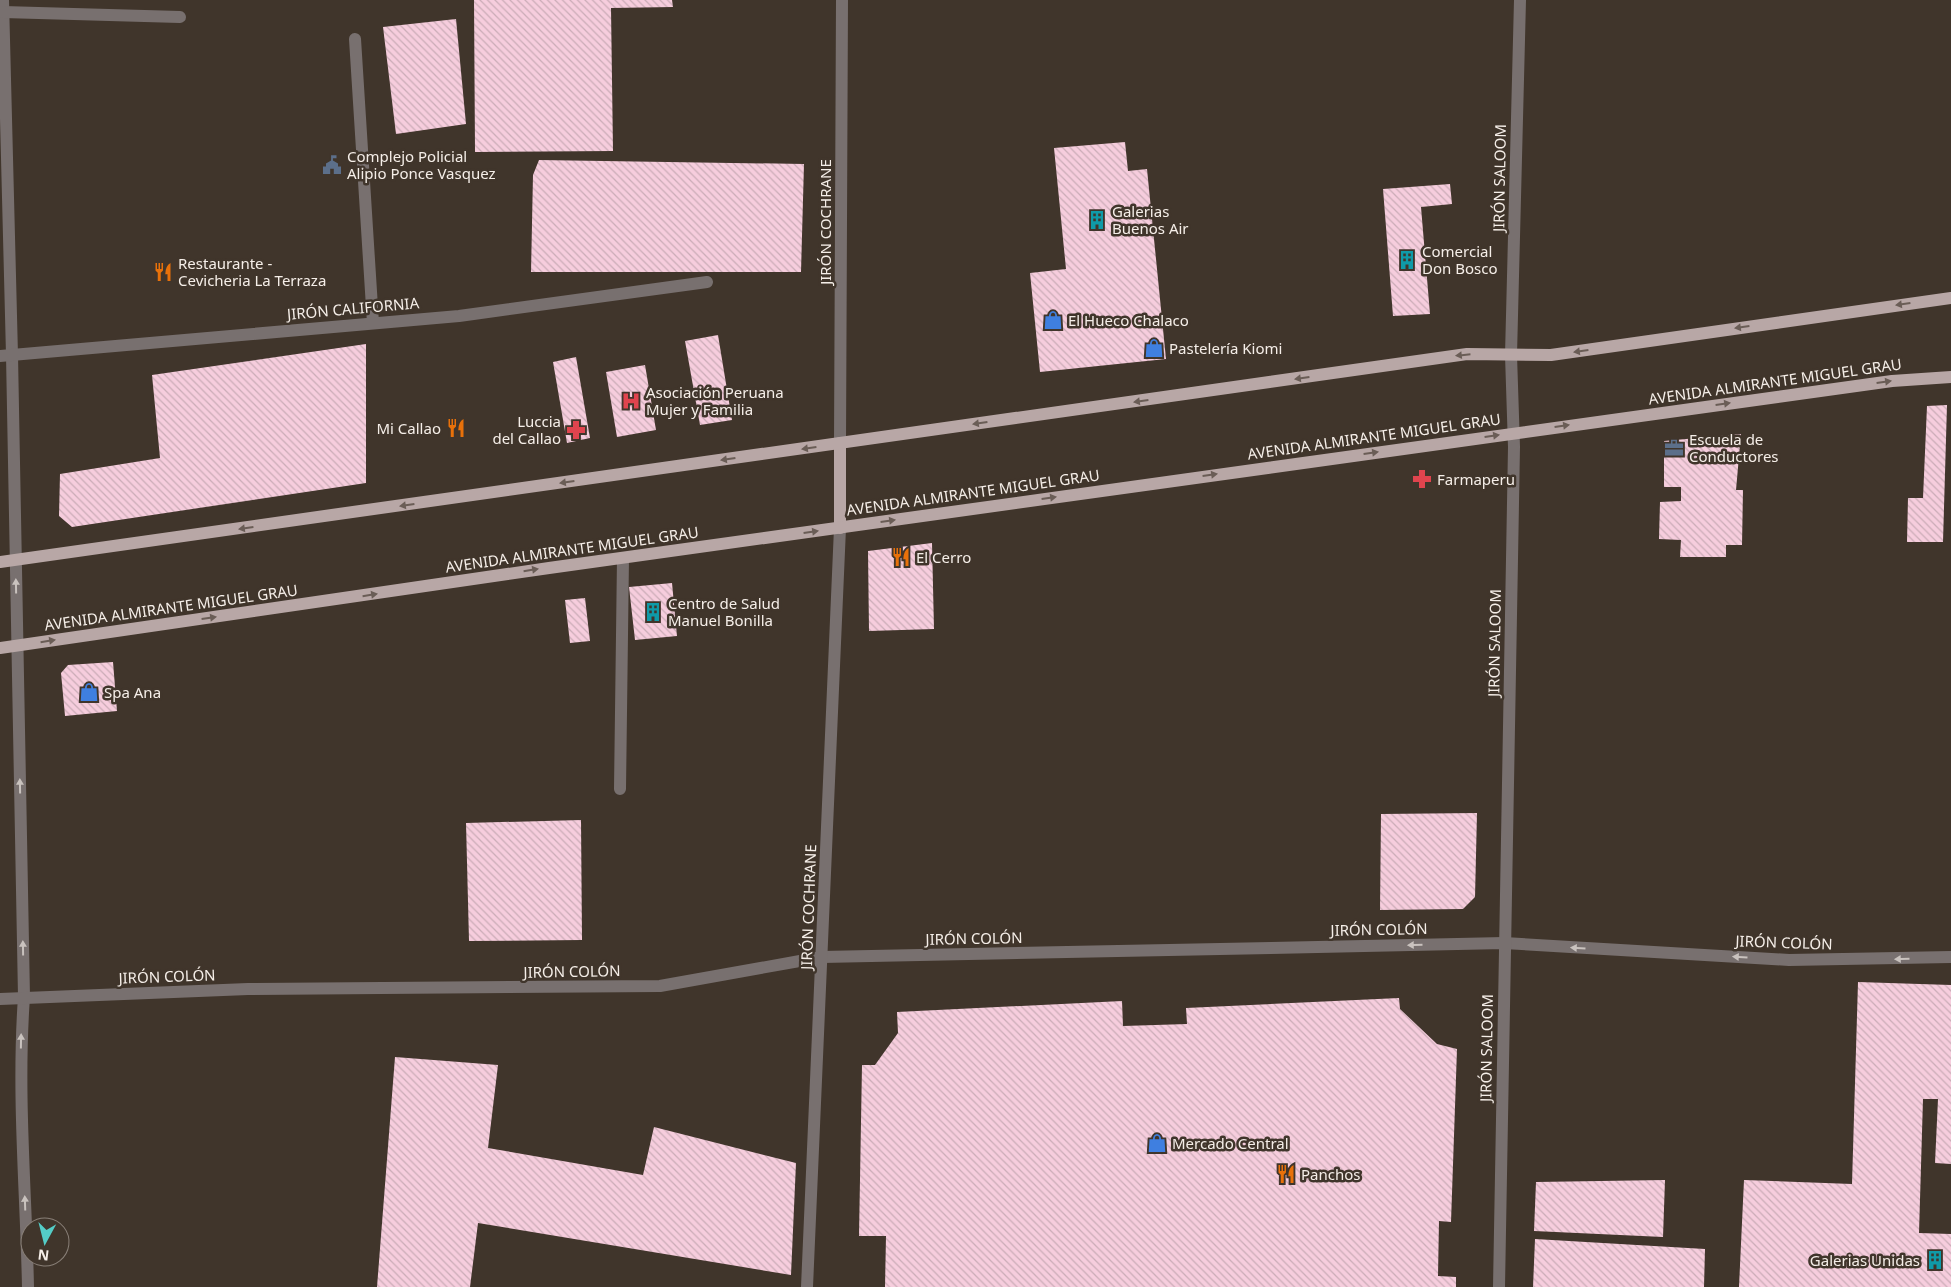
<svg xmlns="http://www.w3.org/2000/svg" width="1951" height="1287" font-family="'Noto Sans',sans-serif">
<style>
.building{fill:url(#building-back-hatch)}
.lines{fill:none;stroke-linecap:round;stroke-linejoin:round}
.minor{stroke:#78706f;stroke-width:12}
.major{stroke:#b8a7a6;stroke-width:12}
.oneway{fill:#6a5d56}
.oneway2{fill:#c9c2be}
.labels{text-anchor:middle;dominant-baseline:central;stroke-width:5;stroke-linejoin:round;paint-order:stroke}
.poi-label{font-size:15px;fill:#f5eee8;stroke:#40352b;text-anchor:start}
.street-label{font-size:15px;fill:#f5eee8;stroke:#40352b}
</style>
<defs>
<pattern id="building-back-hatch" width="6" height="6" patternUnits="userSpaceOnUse" patternTransform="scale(1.25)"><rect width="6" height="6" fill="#f6cddd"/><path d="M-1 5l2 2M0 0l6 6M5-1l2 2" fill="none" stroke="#cbacb7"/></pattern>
</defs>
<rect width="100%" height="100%" fill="#40352b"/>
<g class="building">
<path d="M474,0H672L673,7L611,8L613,151L475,152Z"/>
<path d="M456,19L466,124L396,134L383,27Z"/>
<path d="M1125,142L1128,171L1147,169L1166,359L1040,372L1030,273L1066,269L1054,148Z"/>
<path d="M539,160L804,164L801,272H531L533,175Z"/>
<path d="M1450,184L1452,204L1421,207L1430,314L1393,316L1383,189Z"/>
<path d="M718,335L732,420L700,425L685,341Z"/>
<path d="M366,344V483L72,527L59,516L60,474L160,458L152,375Z"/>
<path d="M576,357L590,438L567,443L553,362Z"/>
<path d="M645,365L656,430L617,437L606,372Z"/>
<path d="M1947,405L1943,542H1907L1908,498H1923L1927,406Z"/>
<path d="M1741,434L1736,490H1743L1742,545H1726V557H1680L1681,540L1659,539L1660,502L1681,501V487H1664V441Z"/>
<path d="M932,543L934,629L869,631L868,551Z"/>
<path d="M672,583L677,636L635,640L629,587Z"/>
<path d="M585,598L590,641L570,643L565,600Z"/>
<path d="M113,662L117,711L65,716L61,673L68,665Z"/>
<path d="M1477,813L1475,897L1463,909L1380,910L1381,814Z"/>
<path d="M581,820L582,940L469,941L466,823Z"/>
<path d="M1858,982L1951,985V1164L1935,1163L1938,1099H1923L1919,1233L1951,1234V1287H1739L1744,1180L1852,1184Z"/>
<path d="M1399,998L1400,1009L1437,1044L1457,1049L1451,1222L1439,1221L1438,1276L1456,1277V1287H885L886,1236H859L862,1065H875L898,1033L897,1012L1122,1001L1123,1026L1187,1024L1186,1008Z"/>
<path d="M395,1057L498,1065L488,1148L643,1175L654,1127L796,1163L791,1275L478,1223L470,1287H377Z"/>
<path d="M1665,1180L1663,1237L1534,1231L1536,1182Z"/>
<path d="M1535,1239L1705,1249L1704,1287H1533Z"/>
</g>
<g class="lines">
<g class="minor">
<path d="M3,0L12,355L24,997C17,1094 26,1190 28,1287"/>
<path d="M3,12L180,17"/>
<path d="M355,39L373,323"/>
<path d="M0,356L459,316L707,282"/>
<path d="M840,443L842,0"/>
<path d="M620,789L623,558"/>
<path d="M0,999L248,989L660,986L822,957L1271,948L1504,943L1789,960L1951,957"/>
<path d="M807,1287L840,528"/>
<path d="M1499,1287L1514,447L1511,355L1520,0"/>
</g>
<g class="major">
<path d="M840,528V443"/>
<path d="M0,562L1467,354L1551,355L1951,298"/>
<path d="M0,648L549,568L1892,381L1951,377"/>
</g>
</g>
<defs><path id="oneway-solid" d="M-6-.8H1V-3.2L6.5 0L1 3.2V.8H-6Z" transform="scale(1.25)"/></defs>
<g class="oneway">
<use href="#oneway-solid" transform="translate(1903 304) rotate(172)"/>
<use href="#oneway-solid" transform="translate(1742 327) rotate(172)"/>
<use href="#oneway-solid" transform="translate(1581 351) rotate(172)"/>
<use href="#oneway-solid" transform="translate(1463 355) rotate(174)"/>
<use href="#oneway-solid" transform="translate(1302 378) rotate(172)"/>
<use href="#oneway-solid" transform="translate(1884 382) rotate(-8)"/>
<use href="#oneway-solid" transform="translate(1141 401) rotate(172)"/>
<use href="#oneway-solid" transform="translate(1723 404) rotate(-8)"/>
<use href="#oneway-solid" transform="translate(980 423) rotate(172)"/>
<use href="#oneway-solid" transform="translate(1562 426) rotate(-8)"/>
<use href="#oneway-solid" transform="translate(1492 436) rotate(-8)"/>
<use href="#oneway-solid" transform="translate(809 448) rotate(172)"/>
<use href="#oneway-solid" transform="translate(1371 453) rotate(-8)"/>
<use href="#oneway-solid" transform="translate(728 459) rotate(172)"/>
<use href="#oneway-solid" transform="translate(1210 475) rotate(-8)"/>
<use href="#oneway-solid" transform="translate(567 482) rotate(172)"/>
<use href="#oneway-solid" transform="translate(1049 498) rotate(-8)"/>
<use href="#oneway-solid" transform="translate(407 505) rotate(172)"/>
<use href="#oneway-solid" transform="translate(888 521) rotate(-8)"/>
<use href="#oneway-solid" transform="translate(246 528) rotate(172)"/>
<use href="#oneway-solid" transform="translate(811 532) rotate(-8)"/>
<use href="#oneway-solid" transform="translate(531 570) rotate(-9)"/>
<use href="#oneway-solid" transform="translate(370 595) rotate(-9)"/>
<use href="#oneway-solid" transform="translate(209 618) rotate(-8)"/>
<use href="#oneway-solid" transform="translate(48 641) rotate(-9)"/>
</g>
<g class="oneway2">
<use href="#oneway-solid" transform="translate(16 586) rotate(-91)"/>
<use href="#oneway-solid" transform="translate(20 786) rotate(-91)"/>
<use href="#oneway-solid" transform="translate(1415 945) rotate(179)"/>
<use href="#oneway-solid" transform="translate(23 948) rotate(-91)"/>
<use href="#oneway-solid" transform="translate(1578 948) rotate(-177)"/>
<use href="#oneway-solid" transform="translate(1740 957) rotate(-177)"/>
<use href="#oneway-solid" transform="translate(1902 959) rotate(178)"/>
<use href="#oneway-solid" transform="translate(21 1041) rotate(-89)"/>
<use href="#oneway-solid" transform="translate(25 1203) rotate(-92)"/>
</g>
<defs>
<g id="civic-bare" transform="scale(1.5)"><path d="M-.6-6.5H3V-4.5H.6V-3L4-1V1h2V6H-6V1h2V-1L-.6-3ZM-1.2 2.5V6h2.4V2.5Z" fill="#5c6f8a" stroke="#40352b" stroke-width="2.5" paint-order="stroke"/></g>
<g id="building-bare" transform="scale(1.5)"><path d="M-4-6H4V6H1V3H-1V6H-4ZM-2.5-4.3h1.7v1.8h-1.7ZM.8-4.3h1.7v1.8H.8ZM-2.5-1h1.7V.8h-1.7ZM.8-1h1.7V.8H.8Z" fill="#0f9aa8" stroke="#40352b" stroke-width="2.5" paint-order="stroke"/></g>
<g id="restaurant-bare" transform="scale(1.5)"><path d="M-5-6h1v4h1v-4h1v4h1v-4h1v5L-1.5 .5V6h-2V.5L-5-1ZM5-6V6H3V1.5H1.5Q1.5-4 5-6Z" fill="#e8710a" stroke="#40352b" stroke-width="2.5" paint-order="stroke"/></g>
<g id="shop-bare" transform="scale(1.5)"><path d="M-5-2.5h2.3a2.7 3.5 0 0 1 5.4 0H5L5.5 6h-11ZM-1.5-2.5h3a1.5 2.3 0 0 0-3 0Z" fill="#3f7fe0" stroke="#40352b" stroke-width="2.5" paint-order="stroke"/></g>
<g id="hospital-bare" transform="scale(1.5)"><path d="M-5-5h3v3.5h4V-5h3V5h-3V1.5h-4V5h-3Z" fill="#e0444e" stroke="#40352b" stroke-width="2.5" paint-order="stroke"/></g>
<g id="pharmacy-bare" transform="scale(1.5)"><path d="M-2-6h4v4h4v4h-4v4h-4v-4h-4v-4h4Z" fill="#e0444e" stroke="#40352b" stroke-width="2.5" paint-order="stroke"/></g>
<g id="office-bare" transform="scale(1.5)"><path d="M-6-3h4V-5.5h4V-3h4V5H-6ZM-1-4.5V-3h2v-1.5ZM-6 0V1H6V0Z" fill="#5c6f8a" stroke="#40352b" stroke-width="2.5" paint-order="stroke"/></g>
</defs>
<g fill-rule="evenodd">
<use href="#civic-bare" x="332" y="165"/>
<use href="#building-bare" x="1097" y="220"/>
<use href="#building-bare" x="1407" y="260"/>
<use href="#restaurant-bare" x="163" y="272"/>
<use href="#shop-bare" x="1053" y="320"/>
<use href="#shop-bare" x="1154" y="348"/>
<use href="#hospital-bare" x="631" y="401"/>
<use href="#restaurant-bare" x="456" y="428"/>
<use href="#pharmacy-bare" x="576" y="430"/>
<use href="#office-bare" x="1674" y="448"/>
<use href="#pharmacy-bare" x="1422" y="479"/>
<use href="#restaurant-bare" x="901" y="557"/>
<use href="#building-bare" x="653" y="612"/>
<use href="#shop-bare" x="89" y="692"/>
<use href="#shop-bare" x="1157" y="1143"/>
<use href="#restaurant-bare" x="1286" y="1174"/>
<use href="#building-bare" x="1935" y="1260"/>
</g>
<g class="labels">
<g class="poi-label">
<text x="347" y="156">Complejo Policial<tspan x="347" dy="17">Alipio Ponce Vasquez</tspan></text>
<text x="1112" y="211">Galerias<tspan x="1112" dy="17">Buenos Air</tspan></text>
<text x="1422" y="251">Comercial<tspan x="1422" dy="17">Don Bosco</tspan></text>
<text x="178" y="263">Restaurante -<tspan x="178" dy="17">Cevicheria La Terraza</tspan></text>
<text x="1068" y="320">El Hueco Chalaco</text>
<text x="1169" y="348">Pastelería Kiomi</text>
<text x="646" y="392">Asociación Peruana<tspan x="646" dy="17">Mujer y Familia</tspan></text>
<text x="561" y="421" text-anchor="end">Luccia<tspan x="561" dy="17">del Callao</tspan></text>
<text x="441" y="428" text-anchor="end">Mi Callao</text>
<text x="1689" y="439">Escuela de<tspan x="1689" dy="17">Conductores</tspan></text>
<text x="1437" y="479">Farmaperu</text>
<text x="916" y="557">El Cerro</text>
<text x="668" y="603">Centro de Salud<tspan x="668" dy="17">Manuel Bonilla</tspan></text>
<text x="104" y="692">Spa Ana</text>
<text x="1172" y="1143">Mercado Central</text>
<text x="1301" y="1174">Panchos</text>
<text x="1920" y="1260" text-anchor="end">Galerias Unidas</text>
</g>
<g class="street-label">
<text transform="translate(1499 178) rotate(-89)">JIRÓN SALOOM</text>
<text transform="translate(825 222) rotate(-90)">JIRÓN COCHRANE</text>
<text transform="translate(353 308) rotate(-5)">JIRÓN CALIFORNIA</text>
<text transform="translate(1775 381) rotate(-8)">AVENIDA ALMIRANTE MIGUEL GRAU</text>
<text transform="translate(1374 436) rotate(-8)">AVENIDA ALMIRANTE MIGUEL GRAU</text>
<text transform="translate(973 492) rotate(-8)">AVENIDA ALMIRANTE MIGUEL GRAU</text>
<text transform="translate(572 549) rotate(-8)">AVENIDA ALMIRANTE MIGUEL GRAU</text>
<text transform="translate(171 607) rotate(-8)">AVENIDA ALMIRANTE MIGUEL GRAU</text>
<text transform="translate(1494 643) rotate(-89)">JIRÓN SALOOM</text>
<text transform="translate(808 907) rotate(-88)">JIRÓN COCHRANE</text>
<text transform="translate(1379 929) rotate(-1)">JIRÓN COLÓN</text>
<text transform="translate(974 938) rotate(-1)">JIRÓN COLÓN</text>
<text transform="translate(1784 942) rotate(2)">JIRÓN COLÓN</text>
<text transform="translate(572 971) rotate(-1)">JIRÓN COLÓN</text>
<text transform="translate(167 976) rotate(-2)">JIRÓN COLÓN</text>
<text transform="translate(1486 1048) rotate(-89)">JIRÓN SALOOM</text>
</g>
</g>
<g transform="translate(45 1242) rotate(187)"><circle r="24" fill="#40352b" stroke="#887f77"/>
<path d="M0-4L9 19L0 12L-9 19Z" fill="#54cdc7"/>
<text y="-8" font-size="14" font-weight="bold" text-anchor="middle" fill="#f5eee8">N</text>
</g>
</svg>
